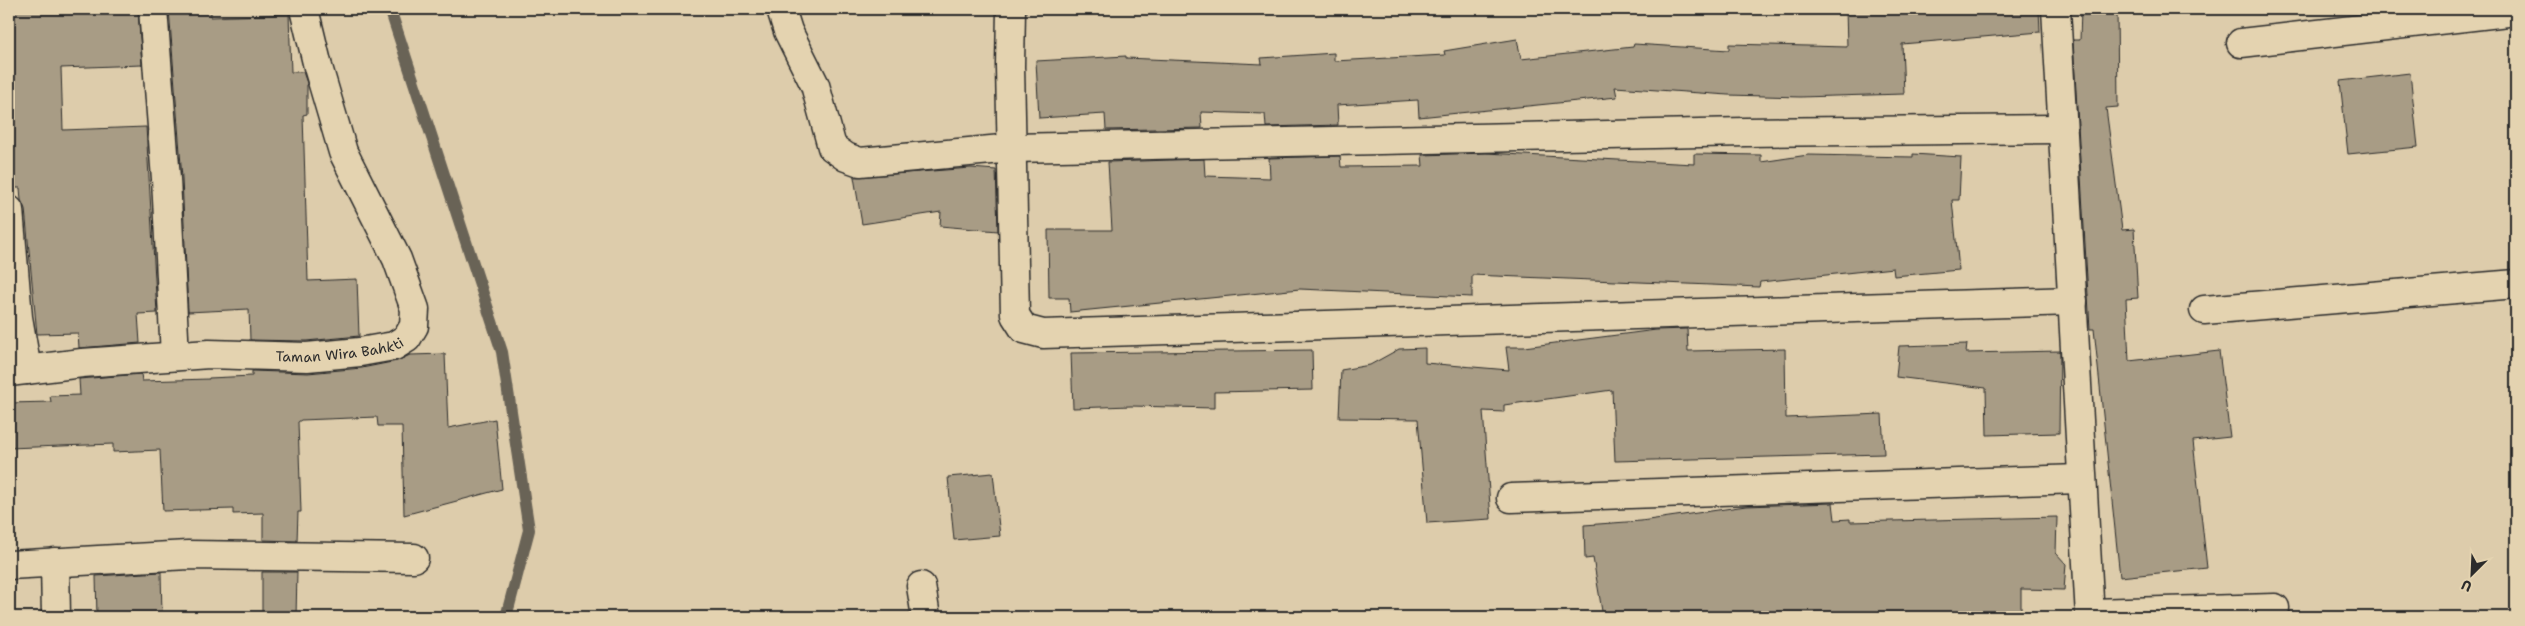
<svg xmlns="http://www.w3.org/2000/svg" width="2525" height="626" font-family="'Shantell Sans',sans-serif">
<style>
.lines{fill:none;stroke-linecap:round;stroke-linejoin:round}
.stream{stroke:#696357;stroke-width:12}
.building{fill:#a89c85;stroke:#2b2b2b}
.minor-casing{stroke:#2b2b2b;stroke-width:31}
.minor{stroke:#e4d3b0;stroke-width:28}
.labels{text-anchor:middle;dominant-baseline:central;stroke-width:4.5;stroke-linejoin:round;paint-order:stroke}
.street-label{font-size:14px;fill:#2b2b2b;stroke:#e4d3b0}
</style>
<rect width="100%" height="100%" fill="#ddccab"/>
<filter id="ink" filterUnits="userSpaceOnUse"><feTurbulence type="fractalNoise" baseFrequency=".02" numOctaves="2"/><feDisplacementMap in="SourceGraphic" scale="10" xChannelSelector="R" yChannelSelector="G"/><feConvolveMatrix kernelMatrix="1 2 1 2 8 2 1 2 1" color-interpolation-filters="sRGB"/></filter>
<g filter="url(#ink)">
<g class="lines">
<path class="stream" d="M390,9L502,352L529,530L506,617"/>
</g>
<g class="building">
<path d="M9,9H138L142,65L61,68L63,130L146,127L157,313L138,314L140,343L79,348L78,333L37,334L25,209L21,200L20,188H15L9,78Z"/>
<path d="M169,9H211V17L289,14L291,72H303L307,83V114L303,115L308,281L357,279L359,336L306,341L250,340L249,309L188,312L182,178Z"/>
<path d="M1846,9H2039L2040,32L1902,44L1904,94L1800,97L1728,95L1615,87L1617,97L1419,117L1418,100L1337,105L1338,125L1266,127L1265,114L1201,112L1202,128L1106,130L1105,114L1039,118L1036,61L1126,56V58L1262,64L1261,58L1334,53V61L1445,55L1444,51L1517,39L1521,59L1633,47L1634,44L1729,50V44L1847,47Z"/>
<path d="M2081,9H2117L2118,107L2106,108L2122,230L2134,229L2138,298L2126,299L2129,361L2219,351L2230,437L2193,441L2207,568L2120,577L2094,329H2090L2073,40H2080Z"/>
<path d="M2410,73L2418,147L2348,154L2340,81Z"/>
<path d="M1486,153L1694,164V154L1761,155V162L1808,155L1913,157V154L1961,157L1959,200H1952L1959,270L1894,276L1893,268L1760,282L1759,287L1472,275V297L1300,289L1070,312L1069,298H1049L1048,230H1112L1108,162L1204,159L1205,176L1270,178L1269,158L1340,156L1341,167L1423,166L1422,155Z"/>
<path d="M971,168L996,170L998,231L940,226L941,212L862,224L854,177Z"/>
<path d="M1687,329L1688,351L1785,349L1786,418L1882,414L1884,454L1615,461L1612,390L1504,405V412L1483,411L1491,519L1427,523L1418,419L1339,418L1341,370L1370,365L1399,349L1425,348V363L1509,370L1506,347H1524L1656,330Z"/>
<path d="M1967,344L1966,353L2060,351L2059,433L1987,435L1986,388L1896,377L1899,346Z"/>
<path d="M1312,350L1313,390L1214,392V408L1131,406L1073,408L1071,353Z"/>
<path d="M445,354L448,428L495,419L502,489L404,515L402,426H378L377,417L301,420L298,422L301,512H298L297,541L263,540V513L233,514V509L163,511L160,450L113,452V444L9,448V403L51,402L50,396L80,395L79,379L141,374L142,381L209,379V378L252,376V371L308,373L362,368L397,361L410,355Z"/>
<path d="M993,473L1000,536L954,540L948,477Z"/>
<path d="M1833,503L1835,520L1850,519V522L2057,517L2056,553L2066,564L2064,590L2021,589V617H1603L1593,558L1585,559L1584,525L1641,521L1746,506Z"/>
<path d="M161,572L162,615L97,617L96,576Z"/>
<path d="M262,572H297L296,617H262Z"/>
</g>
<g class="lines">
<g class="minor-casing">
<g id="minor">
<path d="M153,9L166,179L175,356"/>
<path d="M781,9L788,31L815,85L832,147L846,157L860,162L1013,148L1745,132L2062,129"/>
<path d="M1011,9L1010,66L1015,315L1024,329L1043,334L2073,301"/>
<path d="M2056,9L2090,617"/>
<path d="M2241,43L2516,11"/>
<path d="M9,210L18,317L27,370"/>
<path d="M2204,310L2516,284"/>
<path id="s1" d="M9,372L82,363L209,354L307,357L360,352L394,346L407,338L414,326L415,309L397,259L343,152L318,67L304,9"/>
<path d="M1511,498L2080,479"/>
<path d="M55,562L56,617"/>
<path d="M9,565L188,555L414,558"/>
<path d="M921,586L926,617"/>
<path d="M2090,613L2275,608"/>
</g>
</g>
<use href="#minor" class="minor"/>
</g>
</g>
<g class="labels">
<g class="street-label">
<text stroke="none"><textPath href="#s1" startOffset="332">Taman Wira Bahkti</textPath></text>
</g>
</g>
<rect width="2525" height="626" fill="none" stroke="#e4d3b0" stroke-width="30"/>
<rect x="15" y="15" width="2495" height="596" fill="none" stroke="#2b2b2b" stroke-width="2" filter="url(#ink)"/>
<g transform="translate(2472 574) rotate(204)" stroke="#e4d3b0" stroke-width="4" paint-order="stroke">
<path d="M0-4L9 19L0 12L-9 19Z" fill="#2b2b2b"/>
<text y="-8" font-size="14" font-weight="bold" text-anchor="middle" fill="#2b2b2b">U</text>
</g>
</svg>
